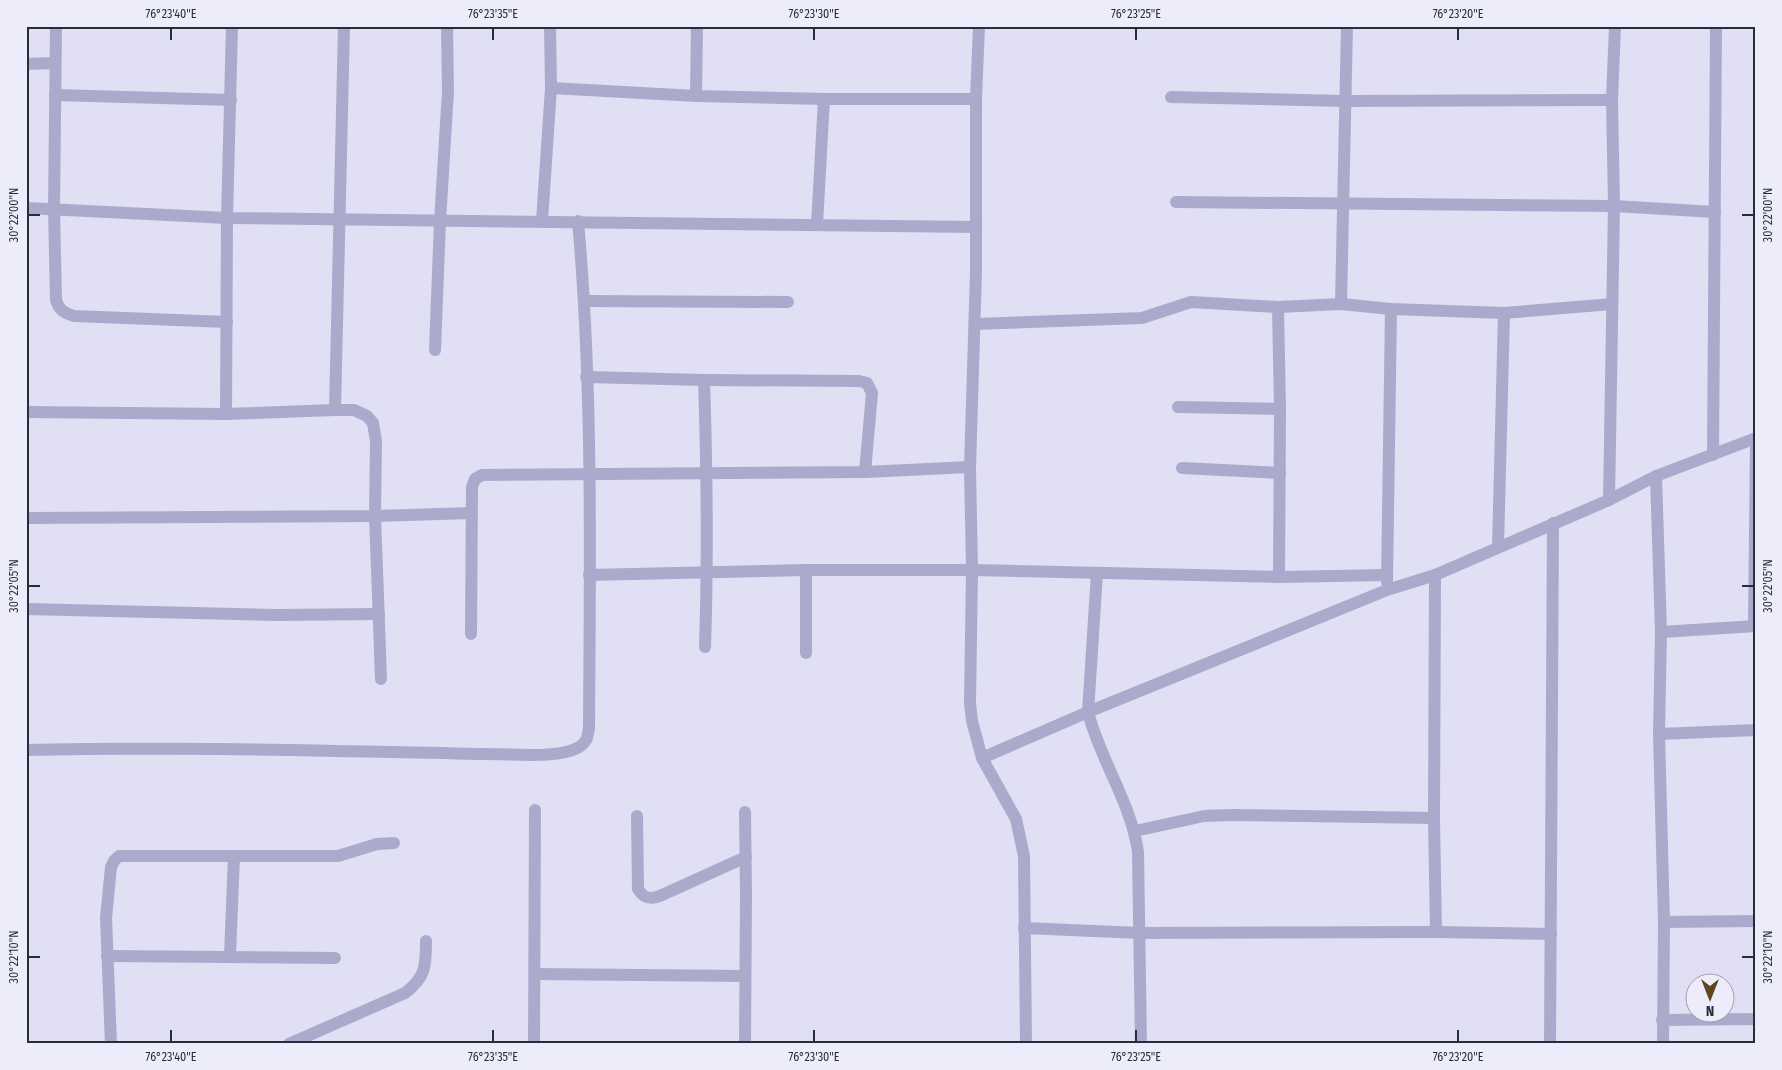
<svg xmlns="http://www.w3.org/2000/svg" width="1782" height="1070" font-family="'Fira Sans Condensed',sans-serif">
<style>
.lines{fill:none;stroke-linecap:round;stroke-linejoin:round}
.minor{stroke:#aaaacd;stroke-width:12}
.ticks{fill:none;stroke:#2a2c3a;stroke-width:2}
.neatline{fill:none;stroke:#2a2c3a;stroke-width:2}
.ticks-label{font-size:12px;text-anchor:middle;fill:#2a2c3a}
</style>
<rect width="100%" height="100%" fill="#e0dff4"/>
<g class="lines">
<g class="minor">
<path d="M56,26L54,209L56,300C59,310 64,313 74,316L227,322"/>
<path d="M979,26L976,99V272L970,467L972,570L970,703L972,721L982,758L1016,819L1024,856L1026,1044"/>
<path d="M26,64L55,63"/>
<path d="M551,88L696,96L824,99H976"/>
<path d="M55,95L231,100"/>
<path d="M696,96L697,26"/>
<path d="M1171,97L1345,101L1612,100"/>
<path d="M1176,202L1614,206L1715,212"/>
<path d="M26,208L227,218L976,227"/>
<path d="M542,221L551,88L550,26"/>
<path d="M817,225L824,99"/>
<path d="M585,301L788,302"/>
<path d="M1341,304L1347,26"/>
<path d="M1278,307L1280,409L1279,577"/>
<path d="M975,324L1142,318L1191,302L1278,307L1341,304L1391,309L1504,313L1612,304"/>
<path d="M435,350L440,221L448,91L447,26"/>
<path d="M586,377L704,380L859,381L867,383L872,393L865,472"/>
<path d="M704,380C707,470 708,558 705,647"/>
<path d="M1178,407L1280,409"/>
<path d="M335,410L344,26"/>
<path d="M26,412L226,414L335,410H354L367,416L373,423L376,441L375,516L381,679"/>
<path d="M226,414L227,218L232,26"/>
<path d="M1713,455L1716,26"/>
<path d="M1182,468L1280,473"/>
<path d="M1656,476L1661,632L1659,734L1664,922L1663,1044"/>
<path d="M1609,500L1614,206L1612,100L1615,26"/>
<path d="M26,518L375,516L472,513"/>
<path d="M1498,547L1504,313"/>
<path d="M806,570V653"/>
<path d="M1097,573L1088,712C1100,760 1131,802 1138,852L1141,1044"/>
<path d="M589,575L806,570H972L1279,577L1387,575"/>
<path d="M1435,575L1434,818L1436,932"/>
<path d="M1387,582L1391,309"/>
<path d="M26,609L277,615L379,614"/>
<path d="M1754,626L1756,438"/>
<path d="M1661,632L1756,626"/>
<path d="M471,634L472,487L475,479L482,475L865,472L970,467"/>
<path d="M1659,734L1756,730"/>
<path d="M26,750C194,746 363,752 531,755C545,755 578,755 586,740C588,737 588,731 589,728C590,559 593,390 578,221"/>
<path d="M982,758L1088,712L1387,590L1435,575L1609,500L1656,476L1756,438"/>
<path d="M637,816L638,889C644,899 651,900 662,895L746,857"/>
<path d="M1135,831L1204,816L1231,815L1434,818"/>
<path d="M1664,922L1756,921"/>
<path d="M1024,928L1140,933L1436,932L1551,934"/>
<path d="M107,956L335,958"/>
<path d="M230,956L234,856"/>
<path d="M535,974L745,976"/>
<path d="M1662,1020L1756,1019"/>
<path d="M111,1044L106,918L111,867L114,861L119,856H338L377,844L394,843"/>
<path d="M289,1044L405,993C426,977 426,966 426,941"/>
<path d="M534,1044L535,810"/>
<path d="M745,1044L746,894L745,812"/>
<path d="M1550,1044L1553,523"/>
</g>
</g>
<path class="ticks" d="M171,28V40M493,28V40M814,28V40M1136,28V40M1458,28V40M28,215H40M1742,215H1754M28,586H40M1742,586H1754M28,957H40M1742,957H1754M171,1030V1042M493,1030V1042M814,1030V1042M1136,1030V1042M1458,1030V1042"/>
<rect width="1782" height="1070" fill="none" stroke="#edecfb" stroke-width="55"/>
<g transform="translate(1710 998) rotate(180)"><circle r="24" fill="#edecfb" stroke="#9f9fae"/>
<path d="M0-4L9 19L0 12L-9 19Z" fill="#5f441c"/>
<text y="-8" font-size="14" font-weight="bold" text-anchor="middle" fill="#2a2c3a">N</text>
</g>
<rect x="28" y="28" width="1726" height="1014" class="neatline"/>
<g class="ticks-label">
<text x="171" y="18">76°23'40"E</text>
<text x="493" y="18">76°23'35"E</text>
<text x="814" y="18">76°23'30"E</text>
<text x="1136" y="18">76°23'25"E</text>
<text x="1458" y="18">76°23'20"E</text>
<text transform="translate(1768 215) rotate(-90)" y="4">30°22'00"N</text>
<text transform="translate(14 215) rotate(-90)" y="4">30°22'00"N</text>
<text transform="translate(1768 586) rotate(-90)" y="4">30°22'05"N</text>
<text transform="translate(14 586) rotate(-90)" y="4">30°22'05"N</text>
<text transform="translate(1768 957) rotate(-90)" y="4">30°22'10"N</text>
<text transform="translate(14 957) rotate(-90)" y="4">30°22'10"N</text>
<text x="171" y="1061">76°23'40"E</text>
<text x="493" y="1061">76°23'35"E</text>
<text x="814" y="1061">76°23'30"E</text>
<text x="1136" y="1061">76°23'25"E</text>
<text x="1458" y="1061">76°23'20"E</text>
</g>
</svg>
